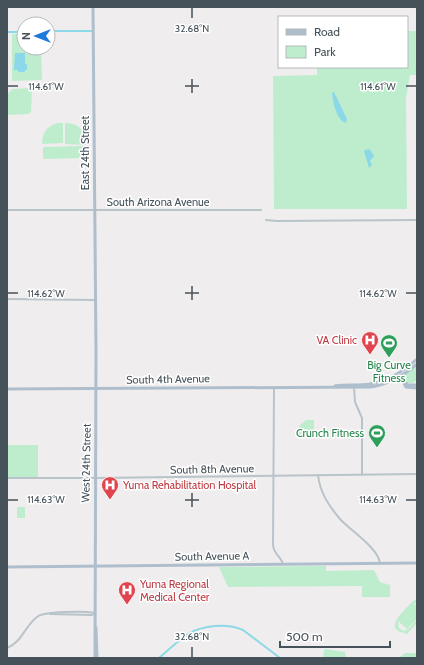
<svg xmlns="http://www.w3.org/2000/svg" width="424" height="665" font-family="Cabin,sans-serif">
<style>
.green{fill:#bdedcd}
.water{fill:#8bd9e8}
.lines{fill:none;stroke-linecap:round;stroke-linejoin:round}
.canal{stroke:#8bd9e8;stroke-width:2}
.minor{stroke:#b9c3ca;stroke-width:2}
.major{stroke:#aebecc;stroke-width:3}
.ticks{fill:none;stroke:#46525a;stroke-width:1.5}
.labels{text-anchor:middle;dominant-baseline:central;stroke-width:3;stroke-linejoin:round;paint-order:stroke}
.street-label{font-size:11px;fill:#46525a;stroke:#fff}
.health-label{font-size:11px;fill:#be3a42;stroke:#fff;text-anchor:start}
.leisure-label{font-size:11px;fill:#27864d;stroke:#fff}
.ticks-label{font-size:10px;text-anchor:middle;fill:#46525a;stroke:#fff;stroke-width:3;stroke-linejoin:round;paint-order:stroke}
</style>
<rect width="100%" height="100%" fill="#f0edee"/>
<g class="green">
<path d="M407,31H417V75H410L406,98L407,209H274L273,76L317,75V67H407Z"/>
<path d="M12,34H24V48H41L42,80L12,81Z"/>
<path d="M32,88L31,112L28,114L7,115V95L12,89Z"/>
<path d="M57,123H63V143L42,144C42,133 46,127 57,123Z"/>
<path d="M65,123C79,123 86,131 86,145L65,144Z"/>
<path d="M85,146V158L43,159V147Z"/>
<path d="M417,366V380L413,383H407L403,377L404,375Z"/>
<path d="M306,420H314V436L298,437L299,426Z"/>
<rect x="7" y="445" width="31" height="32"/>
<rect x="17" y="507" width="8" height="11"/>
<path d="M326,566V571L374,570L380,582L390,585V597H362V586L228,587L219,567Z"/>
<path d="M417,599V602L414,604L417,606V619L407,629L398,621V622L399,628L404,631L408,629L417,620V623L406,635L405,633C381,629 407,608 413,601Z"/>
<path d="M325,649L345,652L346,658H323L324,650Z"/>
<path d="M405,653H417V658H399Z"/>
</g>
<g class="water">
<path d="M15,53H25V64H27V70H25V72H18V70H14Z"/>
<path d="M334,92L347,119L346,123C336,120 333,102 332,93Z"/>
<path d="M369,149L371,151L374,156L370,161L372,165L369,168L364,151L365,150Z"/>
</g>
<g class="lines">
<g class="canal">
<path d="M48,31H93"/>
<path d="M7,32H24"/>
<path d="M159,658C168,650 178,641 188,634C203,625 227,623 243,630L280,658"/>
</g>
<g class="minor">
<path d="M7,210H261"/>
<path d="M266,220L277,221L417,220"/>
<path d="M7,299L95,300"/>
<path d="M354,387L355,402L362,418V474"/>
<path d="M274,388L273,545C274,555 281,556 283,564"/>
<path d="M318,475C320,493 329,506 340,519C351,531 378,548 380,563"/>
<path d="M7,478H95L417,474"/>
<path d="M50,614L92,615L95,613"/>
<path d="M7,648C22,642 25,626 37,617C43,611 86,611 95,613"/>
</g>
<g class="major">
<path d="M93,7L96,350L95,658"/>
<path d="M400,376L406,387L417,388"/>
<path d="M404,381L408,385H417"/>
<path d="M335,386C346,384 358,386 370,384C387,381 404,371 417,359"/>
<path d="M7,389L369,387C387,385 403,376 417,364"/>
<path d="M7,567L417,563"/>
<path d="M96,628L97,658"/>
</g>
</g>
<path class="ticks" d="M192,8V18M192,79V93M8,86H18M185,86H199M406,86H416M192,286V300M8,293H18M185,293H199M406,293H416M192,493V507M8,500H18M185,500H199M406,500H416M192,647V657"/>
<defs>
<g id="hospital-pin" transform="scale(0.9)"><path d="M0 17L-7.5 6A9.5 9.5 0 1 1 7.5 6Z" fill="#e0444e" stroke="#fff"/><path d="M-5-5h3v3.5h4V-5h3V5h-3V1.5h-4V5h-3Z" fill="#fff"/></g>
<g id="stadium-pin" transform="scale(0.9)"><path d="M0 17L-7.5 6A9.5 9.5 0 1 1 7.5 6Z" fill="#2e9e5b" stroke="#fff"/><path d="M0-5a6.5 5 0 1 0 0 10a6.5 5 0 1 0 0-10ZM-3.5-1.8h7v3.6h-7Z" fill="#fff"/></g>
</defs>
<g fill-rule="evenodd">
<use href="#hospital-pin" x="370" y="340"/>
<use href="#stadium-pin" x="389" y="343"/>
<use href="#stadium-pin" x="377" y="433"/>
<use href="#hospital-pin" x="110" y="485"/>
<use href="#hospital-pin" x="127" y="590"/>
</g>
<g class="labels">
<g class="street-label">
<text transform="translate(85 153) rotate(-90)">East 24th Street</text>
<text x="158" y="202">South Arizona Avenue</text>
<text transform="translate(168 379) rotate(-1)">South 4th Avenue</text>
<text transform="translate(86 463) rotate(-89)">West 24th Street</text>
<text transform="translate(212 469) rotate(-1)">South 8th Avenue</text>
<text transform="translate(212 556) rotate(-1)">South Avenue A</text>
</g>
<g class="health-label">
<text x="357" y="340" text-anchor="end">VA Clinic</text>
<text x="123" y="485">Yuma Rehabilitation Hospital</text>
<text x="140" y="584">Yuma Regional<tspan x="140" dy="13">Medical Center</tspan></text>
</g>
<g class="leisure-label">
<text x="389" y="365">Big Curve<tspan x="389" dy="13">Fitness</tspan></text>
<text x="364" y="433" text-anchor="end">Crunch Fitness</text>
</g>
</g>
<g class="ticks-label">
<text x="192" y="32">32.68°N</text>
<text x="378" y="90">114.61°W</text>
<text x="46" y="90">114.61°W</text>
<text x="378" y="297">114.62°W</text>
<text x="46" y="297">114.62°W</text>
<text x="378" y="503">114.63°W</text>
<text x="46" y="503">114.63°W</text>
<text x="192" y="640">32.68°N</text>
</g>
<rect width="424" height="665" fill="none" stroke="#46525a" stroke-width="16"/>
<rect x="278" y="16" width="130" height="52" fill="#ffffff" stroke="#b5babd"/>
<rect x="286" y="29" width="20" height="6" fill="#aebecc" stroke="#b5babd"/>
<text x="314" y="36" font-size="12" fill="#46525a">Road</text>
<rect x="286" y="46" width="20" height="12" fill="#bdedcd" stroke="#b5babd"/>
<text x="314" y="56" font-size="12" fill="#46525a">Park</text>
<g transform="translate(36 36) rotate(270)"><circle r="19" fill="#ffffff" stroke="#b5babd"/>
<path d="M0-3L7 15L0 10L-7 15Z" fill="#1f79d8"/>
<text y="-6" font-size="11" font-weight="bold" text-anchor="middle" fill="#46525a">N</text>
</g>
<path d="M280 641v6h110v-6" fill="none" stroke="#46525a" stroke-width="2"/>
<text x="286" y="641" font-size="12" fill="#46525a" stroke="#ffffff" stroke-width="3" paint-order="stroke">500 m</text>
</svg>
